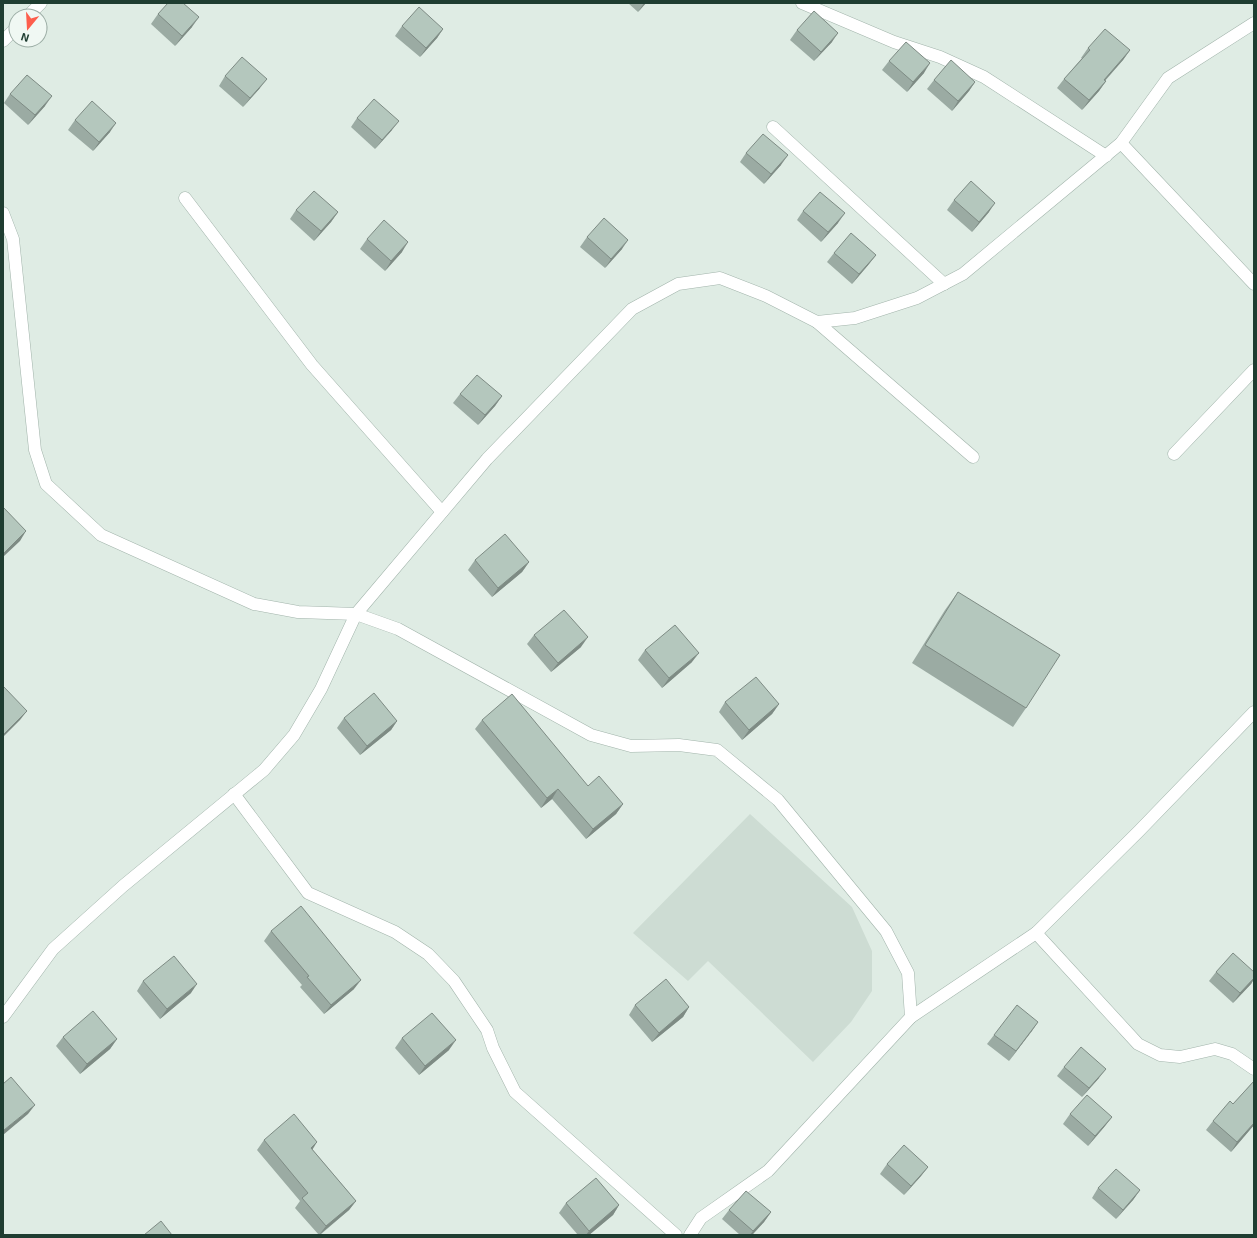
<svg xmlns="http://www.w3.org/2000/svg" width="1257" height="1238" font-family="'Exo 2',sans-serif">
<style>
.built{fill:#cddcd3}
.lines{fill:none;stroke-linecap:round;stroke-linejoin:round}
.minor-casing{stroke:#a2b4ab;stroke-width:13}
.minor{stroke:#fff;stroke-width:12}
.wall{fill:#9baba3}
.shaded-wall{fill:#7e8b84}
.building{fill:#b4c7bd;stroke:#7e8b84}
</style>
<rect width="100%" height="100%" fill="#dfece4"/>
<path class="built" d="M750,814L852,907L872,951V991L851,1022L813,1062L708,961L688,981L633,933Z"/>
<g class="lines">
<g class="minor-casing">
<g id="minor">
<path d="M802,3L894,42L940,57L984,77L1106,156"/>
<path d="M28,16L41,3"/>
<path d="M3,41L16,28"/>
<path d="M773,127L944,284"/>
<path d="M1121,143L1254,284"/>
<path d="M185,198L312,365L442,512"/>
<path d="M3,213L13,239L35,450L46,484L101,535L254,604L298,612L356,614L398,629L591,735L631,746L679,745L717,750L778,800L886,931L908,973L911,1017L768,1171L701,1218L690,1235"/>
<path d="M817,322L973,457"/>
<path d="M1174,454L1254,370"/>
<path d="M234,794L308,893L395,932L428,954L454,981L487,1030L493,1048L515,1092L676,1235"/>
<path d="M1036,933L1138,1044L1160,1055L1180,1057L1215,1049L1232,1054L1254,1069"/>
<path d="M3,1017L53,949L123,886L264,770L294,735L321,689L356,614L487,459L632,309L678,284L720,278L766,296L817,322L855,318L917,298L963,274L1121,143L1168,78L1254,23"/>
<path d="M911,1017L1036,933L1139,831L1254,712"/>
</g>
</g>
<use href="#minor" class="minor"/>
</g>
<g class="wall">
<path d="M628,3H646L638,12Z"/>
<path d="M158,14L192,27L175,46L151,24Z"/>
<path d="M402,26L443,29L437,38L420,57L395,36Z"/>
<path d="M797,30L832,42L814,61L790,40Z"/>
<path d="M1088,48L1130,50L1123,60L1105,81H1106L1099,91L1082,110L1057,88L1064,79L1082,58H1081Z"/>
<path d="M889,61L924,73L907,92L882,70Z"/>
<path d="M225,76L260,88L243,107L219,86Z"/>
<path d="M934,80L975,82L969,91L952,111L927,89Z"/>
<path d="M10,94L45,106L28,125L4,103Z"/>
<path d="M357,118L392,130L375,149L351,127Z"/>
<path d="M75,120L110,132L93,151L68,130Z"/>
<path d="M746,153L781,165L764,184L740,162Z"/>
<path d="M954,200L989,212L972,232L947,210Z"/>
<path d="M296,210L338,212L331,222L314,241L290,219Z"/>
<path d="M803,211L838,223L821,242L797,220Z"/>
<path d="M587,237L622,249L605,268L580,247Z"/>
<path d="M367,239L402,252L385,271L360,249Z"/>
<path d="M834,253L876,255L869,264L852,284L827,262Z"/>
<path d="M460,394L502,396L495,406L478,425L453,403Z"/>
<path d="M475,560L529,562L522,572L492,597L468,570Z"/>
<path d="M958,592L1026,708L1013,727L912,663L945,610Z"/>
<path d="M534,635L581,647L551,672L527,644Z"/>
<path d="M645,650L692,662L662,688L638,660Z"/>
<path d="M725,702L779,704L772,714L742,740L719,712Z"/>
<path d="M344,718L397,721L391,730L360,755L337,728Z"/>
<path d="M482,720L588,786L623,804L616,814L586,839L552,799L541,808L475,729Z"/>
<path d="M271,931L354,989L324,1014L300,987L302,985L264,941Z"/>
<path d="M1216,972H1254V979L1251,984L1233,1003L1209,981Z"/>
<path d="M143,981L191,993L160,1019L137,991Z"/>
<path d="M635,1005L689,1007L683,1017L652,1042L629,1015Z"/>
<path d="M1038,1022L1009,1061L987,1044L994,1035Z"/>
<path d="M63,1037L117,1039L110,1049L80,1074L56,1046Z"/>
<path d="M402,1038L449,1050L419,1075L395,1048Z"/>
<path d="M1064,1067L1099,1078L1082,1097L1057,1076Z"/>
<path d="M1254,1081V1125L1231,1152L1206,1130L1213,1121L1233,1104Z"/>
<path d="M1070,1114L1112,1117L1105,1126L1088,1146L1063,1124Z"/>
<path d="M264,1140L312,1149L356,1201L349,1210L320,1235H319L295,1208L300,1201L257,1150Z"/>
<path d="M887,1164L928,1167L921,1176L904,1195L880,1174Z"/>
<path d="M1098,1188L1140,1190L1133,1200L1116,1219L1092,1198Z"/>
<path d="M566,1203L619,1205L613,1215L589,1235H578L559,1213Z"/>
<path d="M729,1210L771,1212L764,1222L752,1235H740L722,1219Z"/>
</g>
<g class="shaded-wall">
<path d="M644,3H646L638,12Z"/>
<path d="M199,17L192,27L175,46L182,36Z"/>
<path d="M443,29L437,38L420,57L426,48Z"/>
<path d="M838,33L832,42L814,61L821,52Z"/>
<path d="M1130,50L1123,60L1097,89L1104,80Z"/>
<path d="M930,63L924,73L907,92L913,82Z"/>
<path d="M267,79L260,88L243,107L250,98Z"/>
<path d="M1106,81L1099,91L1082,110L1089,100Z"/>
<path d="M975,82L969,91L952,111L958,101Z"/>
<path d="M52,96L45,106L28,125L35,115Z"/>
<path d="M399,121L392,130L375,149L382,140Z"/>
<path d="M116,123L110,132L93,151L99,142Z"/>
<path d="M788,155L781,165L764,184L771,174Z"/>
<path d="M995,203L989,212L972,232L979,222Z"/>
<path d="M338,212L331,222L314,241L321,231Z"/>
<path d="M845,213L838,223L821,242L828,232Z"/>
<path d="M628,240L622,249L605,268L611,259Z"/>
<path d="M408,242L402,252L385,271L391,261Z"/>
<path d="M876,255L869,264L852,284L859,274Z"/>
<path d="M502,396L495,406L478,425L485,415Z"/>
<path d="M26,531L20,541L3,557V554Z"/>
<path d="M529,562L522,572L492,597L498,588Z"/>
<path d="M588,637L581,647L551,672L558,663Z"/>
<path d="M699,653L692,662L662,688L669,678Z"/>
<path d="M779,704L772,714L742,740L749,730Z"/>
<path d="M27,711L20,720L3,737V735Z"/>
<path d="M397,721L391,730L360,755L367,746Z"/>
<path d="M558,789L552,799L541,808L547,798Z"/>
<path d="M623,804L616,814L586,839L593,829Z"/>
<path d="M1254,978V979L1251,984L1233,1003L1240,993Z"/>
<path d="M361,980L354,989L324,1014L331,1005Z"/>
<path d="M197,984L191,993L160,1019L167,1009Z"/>
<path d="M689,1007L683,1017L652,1042L659,1033Z"/>
<path d="M1038,1022L1032,1031L1009,1061L1016,1051Z"/>
<path d="M117,1039L110,1049L80,1074L87,1064Z"/>
<path d="M456,1040L449,1050L419,1075L425,1066Z"/>
<path d="M1106,1069L1099,1078L1082,1097L1089,1088Z"/>
<path d="M35,1105L28,1114L3,1135V1132L4,1130Z"/>
<path d="M1112,1117L1105,1126L1088,1146L1095,1136Z"/>
<path d="M1254,1123V1125L1231,1152L1237,1142Z"/>
<path d="M317,1142L311,1152V1148Z"/>
<path d="M928,1167L921,1176L904,1195L911,1186Z"/>
<path d="M1140,1190L1133,1200L1116,1219L1123,1210Z"/>
<path d="M356,1201L349,1210L319,1235L326,1226Z"/>
<path d="M619,1205L613,1215L589,1235H586L589,1231Z"/>
<path d="M771,1212L764,1222L752,1235H750L753,1231Z"/>
</g>
<g class="building">
<path d="M168,3H183L199,17L182,36L158,14Z"/>
<path d="M419,7L443,29L426,48L402,26Z"/>
<path d="M814,11L838,33L821,52L797,30Z"/>
<path d="M1105,29L1130,50L1104,80L1106,81L1089,100L1064,79L1090,50L1088,48Z"/>
<path d="M906,42L930,63L913,82L889,61Z"/>
<path d="M242,57L267,79L250,98L225,76Z"/>
<path d="M951,60L975,82L958,101L934,80Z"/>
<path d="M27,75L52,96L35,115L10,94Z"/>
<path d="M374,99L399,121L382,140L357,118Z"/>
<path d="M92,101L116,123L99,142L75,120Z"/>
<path d="M763,134L788,155L771,174L746,153Z"/>
<path d="M971,181L995,203L979,222L954,200Z"/>
<path d="M314,191L338,212L321,231L296,210Z"/>
<path d="M820,192L845,213L828,232L803,211Z"/>
<path d="M604,218L628,240L611,259L587,237Z"/>
<path d="M384,220L408,242L391,261L367,239Z"/>
<path d="M851,233L876,255L859,274L834,253Z"/>
<path d="M477,375L502,396L485,415L460,394Z"/>
<path d="M3,507L26,531L3,554Z"/>
<path d="M505,534L529,562L498,588L475,560Z"/>
<path d="M958,592L1060,655L1026,708L925,645Z"/>
<path d="M564,610L588,637L558,663L534,635Z"/>
<path d="M675,625L699,653L669,678L645,650Z"/>
<path d="M756,677L779,704L749,730L725,702Z"/>
<path d="M3,686L27,711L3,735Z"/>
<path d="M374,693L397,721L367,746L344,718Z"/>
<path d="M512,694L588,786L599,776L623,804L593,829L558,789L547,798L482,720Z"/>
<path d="M301,906L361,980L331,1005L307,977L309,976L271,931Z"/>
<path d="M1233,953L1254,972V978L1240,993L1216,972Z"/>
<path d="M174,956L197,984L167,1009L143,981Z"/>
<path d="M666,979L689,1007L659,1033L635,1005Z"/>
<path d="M1017,1005L1038,1022L1016,1051L994,1035Z"/>
<path d="M93,1011L117,1039L87,1064L63,1037Z"/>
<path d="M432,1013L456,1040L425,1066L402,1038Z"/>
<path d="M1081,1047L1106,1069L1089,1088L1064,1067Z"/>
<path d="M11,1077L35,1105L4,1130L3,1129V1084Z"/>
<path d="M1254,1081V1123L1237,1142L1213,1121L1230,1101L1233,1104Z"/>
<path d="M1087,1095L1112,1117L1095,1136L1070,1114Z"/>
<path d="M294,1114L317,1142L311,1148L356,1201L326,1226L302,1198L308,1193L264,1140Z"/>
<path d="M904,1145L928,1167L911,1186L887,1164Z"/>
<path d="M1116,1169L1140,1190L1123,1210L1098,1188Z"/>
<path d="M596,1178L619,1205L589,1231L566,1203Z"/>
<path d="M746,1191L771,1212L753,1231L729,1210Z"/>
<path d="M161,1221L172,1235H144Z"/>
</g>
<rect width="1257" height="1238" fill="none" stroke="#1f3d31" stroke-width="8"/>
<g transform="translate(28 28) rotate(198)"><circle r="19" fill="#f0f8f3" stroke="#9cada5"/>
<path d="M0-3L7 15L0 10L-7 15Z" fill="#fd5e4c"/>
<text y="-6" font-size="11" font-weight="bold" text-anchor="middle" fill="#1f3d31">N</text>
</g>
</svg>
